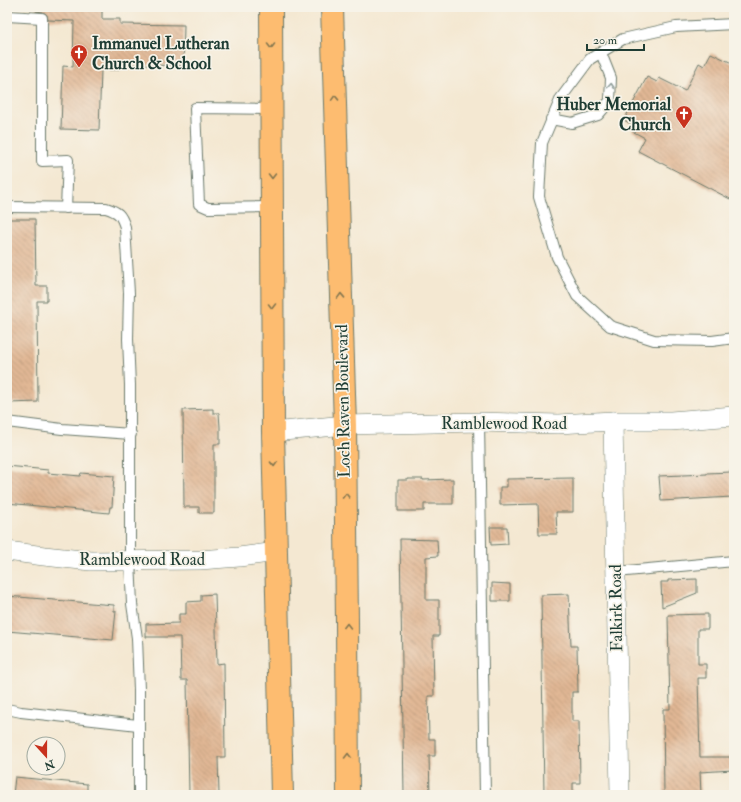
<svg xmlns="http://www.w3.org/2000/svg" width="741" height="802" font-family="'IM FELL Double Pica',serif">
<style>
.building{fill:url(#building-back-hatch)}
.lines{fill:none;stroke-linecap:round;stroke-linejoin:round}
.lane-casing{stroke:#6a796b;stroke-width:12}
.street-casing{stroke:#6a796b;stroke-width:20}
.primary-casing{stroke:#6a796b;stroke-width:24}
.lane{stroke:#fff;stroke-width:10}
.street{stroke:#fff;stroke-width:19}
.primary{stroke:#fdbc70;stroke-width:22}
.oneway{stroke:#83764f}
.oneway2{stroke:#8f9e9a}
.labels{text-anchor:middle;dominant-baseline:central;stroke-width:3.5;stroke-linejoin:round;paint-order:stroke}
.poi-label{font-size:17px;font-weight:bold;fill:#1f3d34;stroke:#f7f3e8;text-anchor:start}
.street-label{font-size:17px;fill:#1f3d34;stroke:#f7f3e8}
</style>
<defs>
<pattern id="building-back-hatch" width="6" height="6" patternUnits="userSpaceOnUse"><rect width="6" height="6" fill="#e1b794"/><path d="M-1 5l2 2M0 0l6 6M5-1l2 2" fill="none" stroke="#b6967a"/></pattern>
</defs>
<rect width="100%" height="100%" fill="#f7f3e8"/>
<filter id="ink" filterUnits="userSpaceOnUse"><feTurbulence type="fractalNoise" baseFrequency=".025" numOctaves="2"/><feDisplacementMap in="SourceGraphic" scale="8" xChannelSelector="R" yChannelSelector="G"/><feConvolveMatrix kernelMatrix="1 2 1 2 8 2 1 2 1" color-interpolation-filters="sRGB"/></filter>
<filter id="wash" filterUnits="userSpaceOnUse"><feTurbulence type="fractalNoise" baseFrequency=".012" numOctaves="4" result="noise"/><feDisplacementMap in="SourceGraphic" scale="16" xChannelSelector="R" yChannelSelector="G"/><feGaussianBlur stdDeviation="0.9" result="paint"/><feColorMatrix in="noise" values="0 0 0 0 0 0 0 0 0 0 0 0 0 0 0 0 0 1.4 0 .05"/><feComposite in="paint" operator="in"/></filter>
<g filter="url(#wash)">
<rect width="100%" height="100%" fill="#f4e8d2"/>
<g id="blocks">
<g class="building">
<path d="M36,7H86V9H102V19H120V24L184,25L183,66L119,64V70H101L99,130L61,129L63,66L73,67L74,21L48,20L47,15L43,12L36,11Z"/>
<path d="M711,53L734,64V201L638,151L645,138L632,131L635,126L624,120L647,77L657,82L659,78L685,91L699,63L704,66Z"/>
<path d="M7,219H35L36,286H47V301H37L38,402L9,403V400H7Z"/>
<path d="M213,409V413H219L220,427V444H214V513H199V507H184L183,410Z"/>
<path d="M7,466L48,470V473L80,476L81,473L114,476L112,507H110L109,513L7,503Z"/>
<path d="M731,472L732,497L661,501L659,476L707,474V473Z"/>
<path d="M573,478V512H556L557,534H539L538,504L500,505V487H507V479Z"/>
<path d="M408,479H423V480L453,479V504H424V511H398V480H408Z"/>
<path d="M490,527H507L508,544L491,545Z"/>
<path d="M400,539L437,540L438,556L426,557V600H439V636H433L434,696H428L429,739H435V756H429L430,795H404Z"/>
<path d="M697,579V593L662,607L661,582H668V580Z"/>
<path d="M492,583L510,584V601H492Z"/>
<path d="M215,594L217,664L224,663L225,757H218L219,795H189L187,680H181L180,637H146V624L179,623V614H186V602L201,601V595Z"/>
<path d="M569,594L571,646H577L578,692H572V721H579L580,783H573V795H544L541,595Z"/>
<path d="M7,596L114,605V611H116L113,640L7,631Z"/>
<path d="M708,614V629H698V664H706V678H698L700,757H733V770L700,772L701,795H664L663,709H670L668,615Z"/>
<path d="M15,777L87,784V795H13Z"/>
</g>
</g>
</g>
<g filter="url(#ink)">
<use href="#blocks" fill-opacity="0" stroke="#6a796b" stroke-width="1"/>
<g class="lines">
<g class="lane-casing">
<g id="lane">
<path d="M7,16L42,18V161L68,160L66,208"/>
<path d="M734,24L676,27L623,39L590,59L561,98L542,143L539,197L557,257L577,296L610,326L654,340L712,341L734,338"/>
<path d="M271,109L195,108L199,204L208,208L272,207"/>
<path d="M551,119L572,123L598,115L610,101L611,78L601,53"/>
<path d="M7,207L106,208C118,212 121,214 125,227L129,293L128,339L130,385V560L132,604L137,638L139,690V795"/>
<path d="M7,422L62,429L131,434"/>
<path d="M479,422L485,795"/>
<path d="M616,572L734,561"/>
<path d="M7,709L21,712L138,725"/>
</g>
</g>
<g class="street-casing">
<g id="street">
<path d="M613,421L620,795"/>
<path d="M273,432L345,425L479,422L558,424L613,421H671L734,416"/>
<path d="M7,551L44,556L91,561L200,560L239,557L277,552"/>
</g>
</g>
<g class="primary-casing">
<g id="primary">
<path d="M271,7L273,432L282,795"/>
<path d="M332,7L345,425L347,622L348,795"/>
</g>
</g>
<use href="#lane" class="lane"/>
<use href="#street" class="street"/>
<use href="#primary" class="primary"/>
</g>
<defs><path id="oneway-chevron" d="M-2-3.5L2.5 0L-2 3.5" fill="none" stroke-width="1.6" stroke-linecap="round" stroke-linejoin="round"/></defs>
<g class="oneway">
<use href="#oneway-chevron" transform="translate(271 46) rotate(90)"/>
<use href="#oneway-chevron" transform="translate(335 98) rotate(-92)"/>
<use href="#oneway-chevron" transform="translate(272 176) rotate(90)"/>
<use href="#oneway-chevron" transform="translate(341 296) rotate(-92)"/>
<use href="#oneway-chevron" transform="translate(272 306) rotate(90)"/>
<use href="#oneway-chevron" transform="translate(274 464) rotate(88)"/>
<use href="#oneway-chevron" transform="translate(346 496) rotate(-91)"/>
<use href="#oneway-chevron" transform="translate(347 626) rotate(-90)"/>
<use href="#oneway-chevron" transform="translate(348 756) rotate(-90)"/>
</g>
<use class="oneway2" href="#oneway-chevron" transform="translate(611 86) rotate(-86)"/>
</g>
<defs>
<g id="church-pin" transform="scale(0.9)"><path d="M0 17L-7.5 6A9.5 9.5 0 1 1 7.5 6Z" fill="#c8321e" stroke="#f7f3e8"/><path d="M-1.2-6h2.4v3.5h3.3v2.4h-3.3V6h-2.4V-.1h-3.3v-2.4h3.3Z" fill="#fff"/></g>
</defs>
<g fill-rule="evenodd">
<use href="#church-pin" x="79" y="53"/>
<use href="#church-pin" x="684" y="114"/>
</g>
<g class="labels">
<g class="poi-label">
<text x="92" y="43">Immanuel Lutheran<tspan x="92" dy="20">Church &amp; School</tspan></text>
<text x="671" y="104" text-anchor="end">Huber Memorial<tspan x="671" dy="20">Church</tspan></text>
</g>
<g class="street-label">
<text transform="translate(343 401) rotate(-91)">Loch Raven Boulevard</text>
<text x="504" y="423">Ramblewood Road</text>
<text x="142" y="559">Ramblewood Road</text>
<text transform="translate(616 608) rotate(-91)">Falkirk Road</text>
</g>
</g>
<rect width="741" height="802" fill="none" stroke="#f7f3e8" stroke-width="24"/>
<g transform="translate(46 756) rotate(159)"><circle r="19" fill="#f7f3e8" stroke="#a1aaa0"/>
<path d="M0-3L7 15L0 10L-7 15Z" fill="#c8321e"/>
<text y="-6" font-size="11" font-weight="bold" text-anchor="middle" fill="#1f3d34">N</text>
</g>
<path d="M587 44v6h57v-6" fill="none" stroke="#1f3d34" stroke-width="2"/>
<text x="593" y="44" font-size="12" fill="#1f3d34" stroke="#f7f3e8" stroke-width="3" paint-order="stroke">20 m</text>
</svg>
